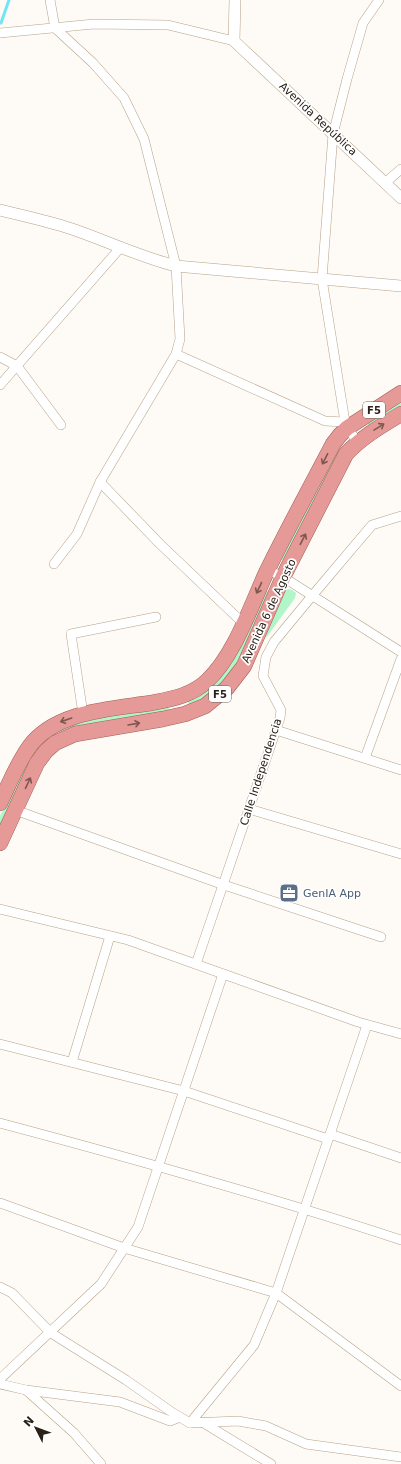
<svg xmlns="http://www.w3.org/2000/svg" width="401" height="1464" font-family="'DejaVu Sans',sans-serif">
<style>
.green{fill:#b0f6c8}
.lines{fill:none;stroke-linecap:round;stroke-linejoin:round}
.stream{stroke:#71e5f6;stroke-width:3}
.minor-casing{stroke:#b6a288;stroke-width:10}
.tertiary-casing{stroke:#b6a288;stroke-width:12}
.trunk-casing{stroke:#a05f59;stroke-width:16}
.minor{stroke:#fff;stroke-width:9}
.tertiary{stroke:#fff;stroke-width:11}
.trunk{stroke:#e69a97;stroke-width:15}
.oneway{stroke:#7e5751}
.labels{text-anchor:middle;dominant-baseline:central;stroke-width:3.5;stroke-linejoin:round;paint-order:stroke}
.shield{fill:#fff;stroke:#69645d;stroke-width:1}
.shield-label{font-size:10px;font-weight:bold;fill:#292117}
.street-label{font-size:11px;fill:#292117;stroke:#fff}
.service-label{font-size:11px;fill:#4e5e75;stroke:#fff;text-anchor:start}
</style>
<rect width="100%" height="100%" fill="#fefaf5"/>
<g class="green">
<path d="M401,400V408L370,428L367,422Z"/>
<path d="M336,448L342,451L285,561L279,558Z"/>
<path d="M288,589L292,590L296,593L295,598L266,638L267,628L284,591Z"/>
<path d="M265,590L270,592L238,664L215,691L189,707L188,701Z"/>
<path d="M168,707L170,712L61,734L58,728L77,721Z"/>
<path d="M39,744L44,747L0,829V816L24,767Z"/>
</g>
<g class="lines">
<path class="stream" d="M1,23L9,0"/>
<g class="minor-casing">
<g id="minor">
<path d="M50,0L55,28L93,63L124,98L144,139L176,266L180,339L176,354L100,482L77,534L54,564"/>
<path d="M0,33L94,24L168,25L234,41"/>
<path d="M385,183L401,169"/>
<path d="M176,354L325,421L345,422"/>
<path d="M0,357L17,366L61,425"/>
<path d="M0,385L121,247"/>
<path d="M358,442L347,428L345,422L322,279L333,134L347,79L363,23L379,0"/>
<path d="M100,482L160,544L243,623"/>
<path d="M268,570L283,577L401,652"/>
<path d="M83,714L71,634L156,617"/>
<path d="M276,730L401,770"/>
<path d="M365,758L401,659"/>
<path d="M249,809L401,854"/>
<path d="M15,810L224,885L381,937"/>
<path d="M0,909L128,940L358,1022L401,1034"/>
<path d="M196,964L280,718L281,710L263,676L266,657L274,642L312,596L372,525L401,516"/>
<path d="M0,1044L184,1091L328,1139"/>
<path d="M72,1062L110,936"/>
<path d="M0,1123C135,1159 268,1196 401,1240"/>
<path d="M330,1134L401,1158"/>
<path d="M0,1203L124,1248L276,1293L401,1386"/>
<path d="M0,1287L12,1293L51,1333L126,1380L173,1413L190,1423L238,1421L266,1426L306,1444L401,1457"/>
<path d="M0,1379L101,1284L138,1227L223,974"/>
<path d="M0,1384L26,1390L120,1402L170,1421L180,1417"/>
<path d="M26,1390L74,1433L101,1464"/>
<path d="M202,1422L271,1464"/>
<path d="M190,1423L254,1345L276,1293L367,1025"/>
</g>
</g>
<g class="tertiary-casing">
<g id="tertiary">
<path d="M235,0L234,41L401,198"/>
<path d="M0,210C24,216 48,221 72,229C107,241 140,257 176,266L401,286"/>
</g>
</g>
<g class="trunk-casing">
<g id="trunk">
<path d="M0,803C9,784 17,764 29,747C55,711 111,709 151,703C171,699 191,696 207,681C235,655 251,605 267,571C288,528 311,486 333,444L340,435L347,428L401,393"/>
<path d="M0,843L37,763L46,751L55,743L75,734L163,719L185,714L205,706L227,688L244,666L283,577L346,454C362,437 381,426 401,414"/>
</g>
</g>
<use href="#minor" class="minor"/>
<use href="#tertiary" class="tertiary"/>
<use href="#trunk" class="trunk"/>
</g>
<defs><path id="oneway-shaft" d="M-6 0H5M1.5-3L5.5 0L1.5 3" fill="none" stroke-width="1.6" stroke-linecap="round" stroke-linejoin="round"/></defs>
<g class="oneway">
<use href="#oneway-shaft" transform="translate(379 427) rotate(-32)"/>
<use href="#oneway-shaft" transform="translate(325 459) rotate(117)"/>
<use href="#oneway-shaft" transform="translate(303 539) rotate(-63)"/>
<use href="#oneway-shaft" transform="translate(259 588) rotate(115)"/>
<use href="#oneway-shaft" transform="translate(66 720) rotate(161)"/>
<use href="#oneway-shaft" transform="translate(134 724) rotate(-10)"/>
<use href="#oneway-shaft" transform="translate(28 783) rotate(-65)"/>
</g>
<defs>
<g id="office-square" transform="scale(1)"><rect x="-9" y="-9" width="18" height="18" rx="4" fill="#5c6f8a" stroke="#fff"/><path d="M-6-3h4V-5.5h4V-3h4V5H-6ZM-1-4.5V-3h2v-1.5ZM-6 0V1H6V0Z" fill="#fff"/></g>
</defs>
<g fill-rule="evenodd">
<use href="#office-square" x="289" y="893"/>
</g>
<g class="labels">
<g class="shield">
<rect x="363" y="402" width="22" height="16" rx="3"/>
<rect x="209" y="686" width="22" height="16" rx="3"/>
</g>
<g class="shield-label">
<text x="374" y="410">F5</text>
<text x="220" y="694">F5</text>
</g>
<g class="street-label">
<text transform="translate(318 119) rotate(43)">Avenida República</text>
<text transform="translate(269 611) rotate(-65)">Avenida 6 de Agosto</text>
<text transform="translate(261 772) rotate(-72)">Calle Independencia</text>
</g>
<g class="service-label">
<text x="303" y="893">GenIA App</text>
</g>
</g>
<g transform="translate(36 1428) rotate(312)" stroke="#ffffff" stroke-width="3" paint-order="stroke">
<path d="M0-3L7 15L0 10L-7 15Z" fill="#292117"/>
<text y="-6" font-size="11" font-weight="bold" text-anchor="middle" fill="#292117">N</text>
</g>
</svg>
